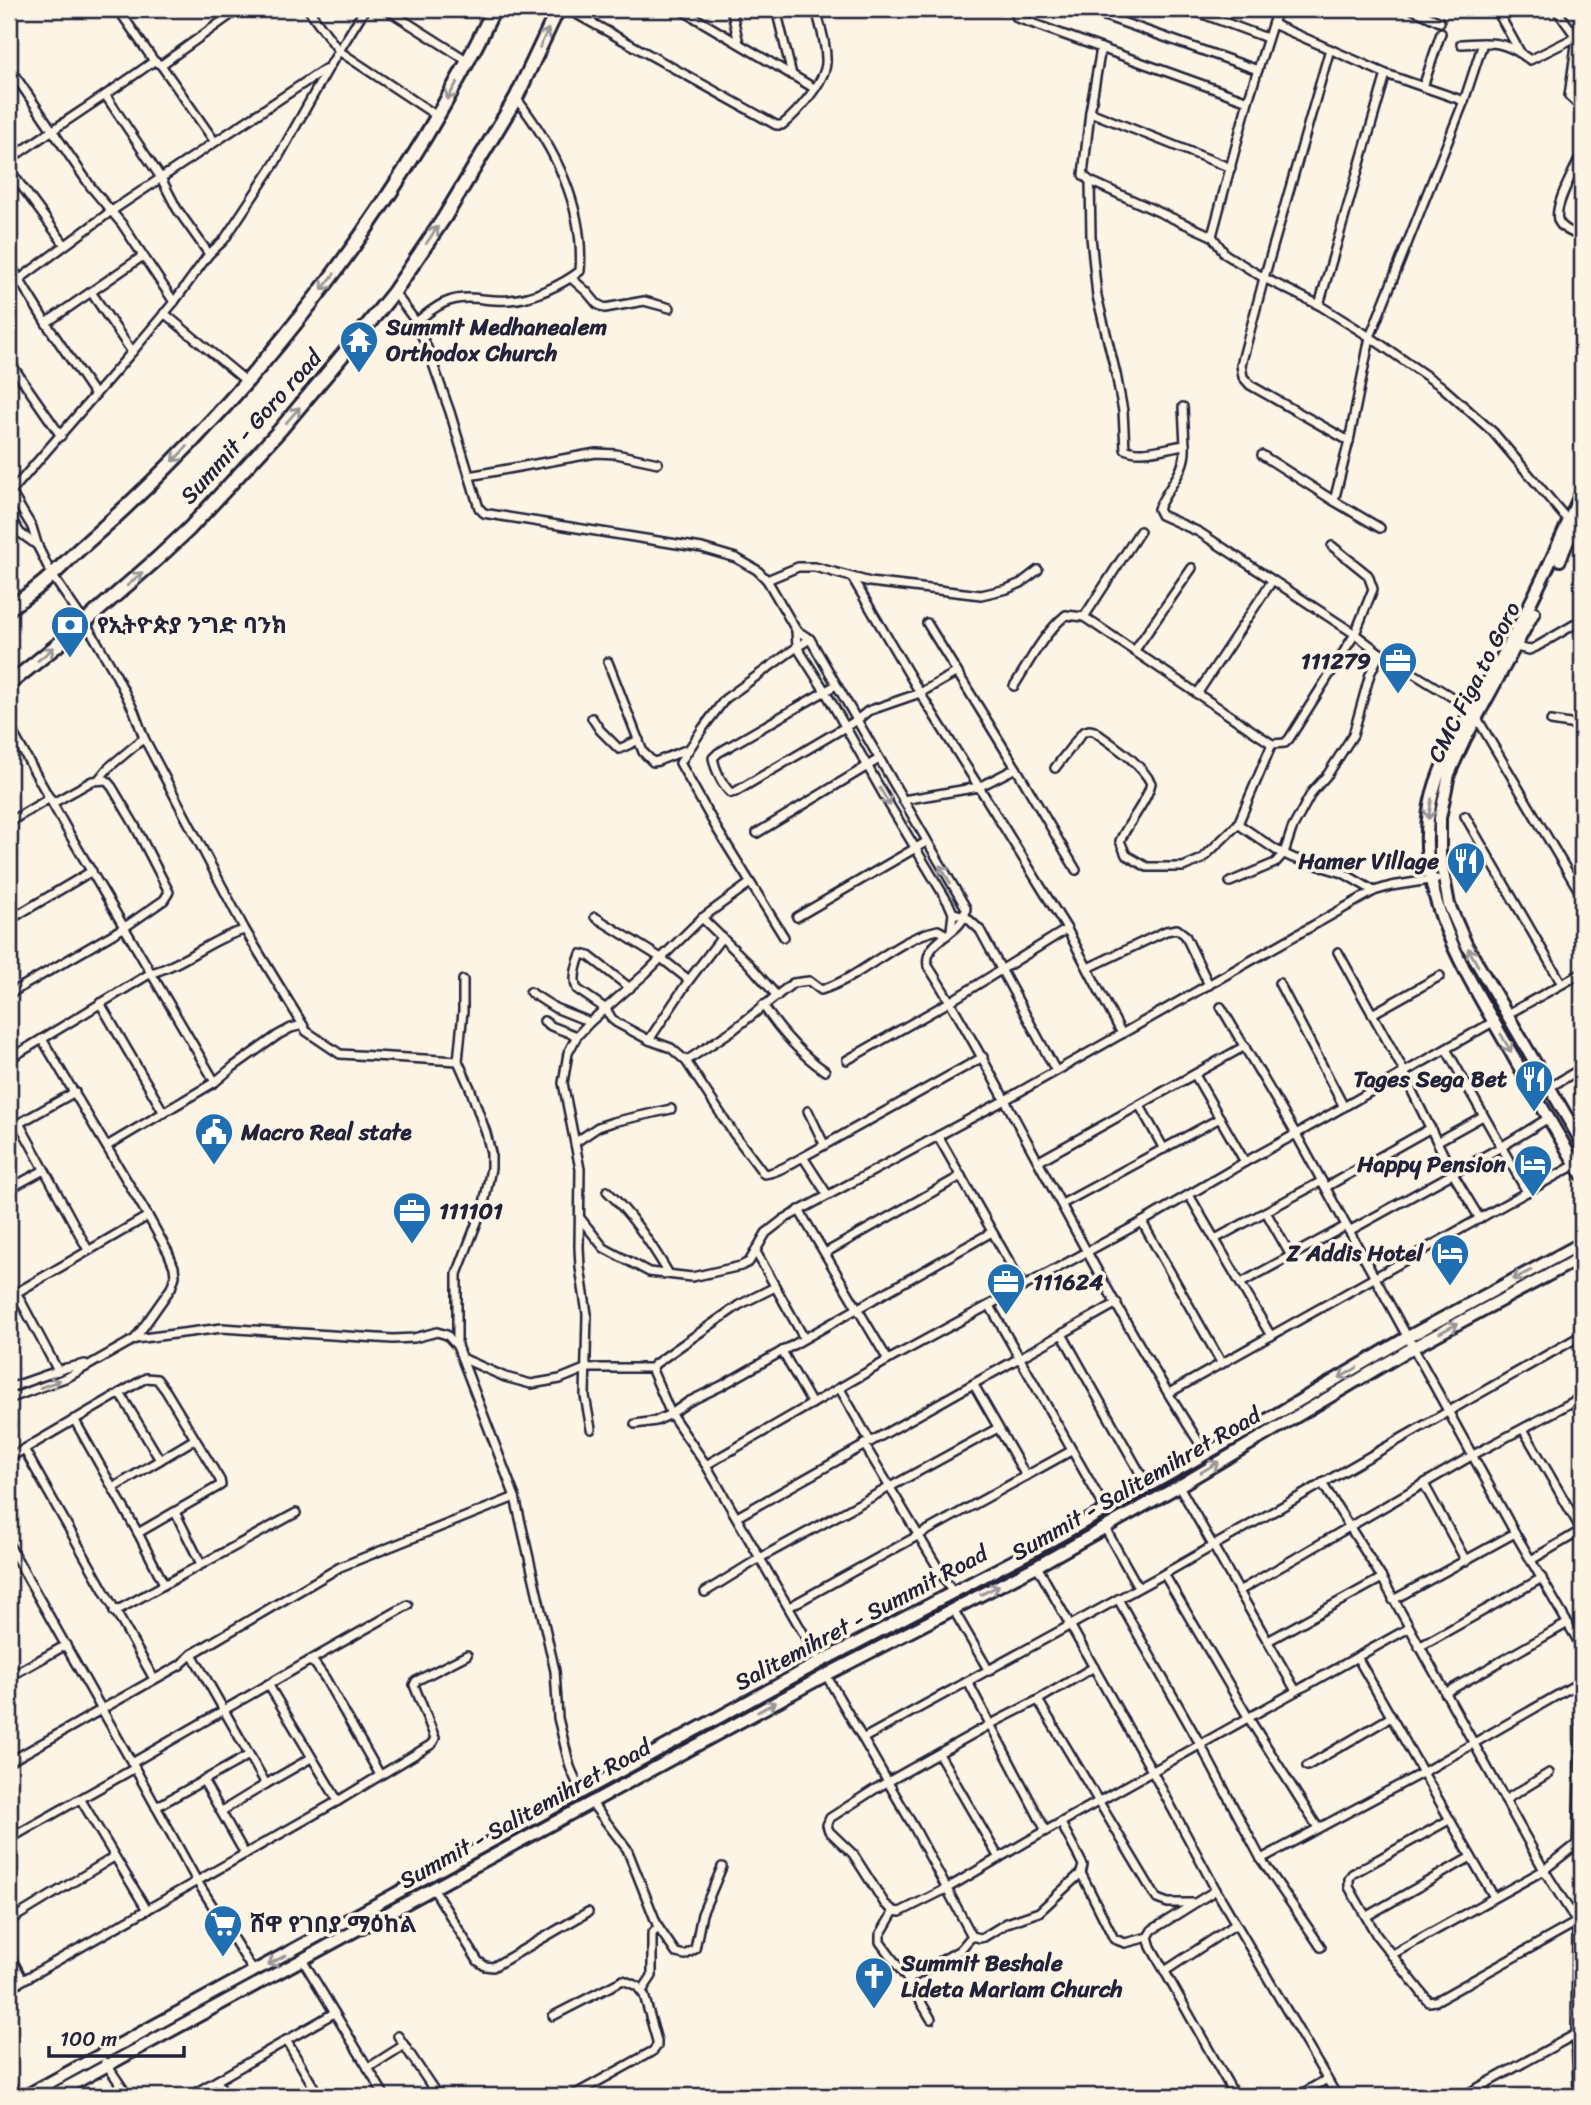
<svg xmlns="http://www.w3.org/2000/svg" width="1591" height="2105" font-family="Sriracha,'Noto Sans Ethiopic',sans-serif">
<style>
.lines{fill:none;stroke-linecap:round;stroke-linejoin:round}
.minor-casing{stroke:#22223b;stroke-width:12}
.primary-casing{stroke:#22223b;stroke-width:16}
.trunk-casing{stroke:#22223b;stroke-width:18}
.minor{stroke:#fcf5e5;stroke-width:7}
.primary{stroke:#fcf5e5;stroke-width:10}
.trunk{stroke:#fcf5e5;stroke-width:12}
.oneway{stroke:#9a9698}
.labels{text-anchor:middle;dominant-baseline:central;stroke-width:7;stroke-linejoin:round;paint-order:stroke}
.poi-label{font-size:23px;font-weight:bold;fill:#22223b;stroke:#fcf5e5;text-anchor:start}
.street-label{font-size:23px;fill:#22223b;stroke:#fcf5e5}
</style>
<rect width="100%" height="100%" fill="#fcf5e5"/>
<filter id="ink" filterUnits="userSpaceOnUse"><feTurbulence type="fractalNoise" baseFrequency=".0143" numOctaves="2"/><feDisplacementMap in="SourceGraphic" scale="14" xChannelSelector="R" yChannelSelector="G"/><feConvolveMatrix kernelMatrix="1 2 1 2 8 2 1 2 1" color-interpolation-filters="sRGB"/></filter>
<g filter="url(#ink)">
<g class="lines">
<g class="minor-casing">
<g id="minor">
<path d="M118,9L154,61"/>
<path d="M308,9L339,51L437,116"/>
<path d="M386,9L468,61"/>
<path d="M567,9L776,125H782C796,114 825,82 826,63C827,45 820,26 816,9"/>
<path d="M680,9L792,75"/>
<path d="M731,9L739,43"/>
<path d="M776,9L792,75L814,88"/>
<path d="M1016,9L1015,13L1017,18L1023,20L1248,101"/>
<path d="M1085,9L1258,70"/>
<path d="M1189,9L1267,38"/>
<path d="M1412,9L1440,22"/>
<path d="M1496,9L1520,52"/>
<path d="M1556,9L1577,38L1569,96L1582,108"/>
<path d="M9,11L12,9"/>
<path d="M1273,24L1386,74L1464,101"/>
<path d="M1461,44C1492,42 1504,40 1530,60L1582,34"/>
<path d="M1101,48L1090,112L1083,175L1090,181L1212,236L1225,254L1264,278L1241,365L1243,377L1250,385L1349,441"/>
<path d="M1330,49L1264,278L1319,305L1370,337L1441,386L1493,432L1571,524"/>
<path d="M161,65L239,9"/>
<path d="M9,67L91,187L122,224L174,302"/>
<path d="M9,87L18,81"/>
<path d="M1423,87L1441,33"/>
<path d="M106,96L161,178L177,209L209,254"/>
<path d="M1090,112L1231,168"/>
<path d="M215,142L325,69"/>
<path d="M1582,153C1576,168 1551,209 1559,222C1563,230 1574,233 1582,237"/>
<path d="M9,160C57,126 106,96 154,61L161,65L215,142L110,212L9,287"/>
<path d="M9,169L65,245"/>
<path d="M1090,181L1091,237L1097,296L1116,374L1123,411L1125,449C1141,457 1167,447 1185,445C1187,471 1168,486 1158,509L1161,515L1199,532L1355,634L1289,739L1285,743L1272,744L1084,617L1140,531"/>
<path d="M1212,236L1248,101L1277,9"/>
<path d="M9,263L46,323L95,395"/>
<path d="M571,278L587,292L597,304L605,308L644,301L670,308"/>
<path d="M91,292L132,352"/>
<path d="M394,292L416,322L428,350L450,412L479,508L484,513L489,514L702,548L736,558L757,570L767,580L796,630L810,639L966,908C965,935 923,938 928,966C956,1009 980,1054 1005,1100C1069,1219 1132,1340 1206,1453"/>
<path d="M1319,305L1386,74"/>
<path d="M164,313L246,381"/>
<path d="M416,322C427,314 436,305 449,301C469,294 488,302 509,300C532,299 562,285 580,271C585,207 554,147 516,98"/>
<path d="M46,323L143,256"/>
<path d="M9,361L61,436"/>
<path d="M1183,407L1185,445"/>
<path d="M1262,455L1334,501"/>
<path d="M469,476L596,453L616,454L658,463"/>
<path d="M9,489L32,527L38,547L52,575L93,635L116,675L134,711L144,738L108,768L99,779"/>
<path d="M11,492L132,352L174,302L209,254L224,240L275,163L329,67L365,9"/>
<path d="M9,516L20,533L38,546"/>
<path d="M1380,528L1334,501L1349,441L1370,337L1464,101L1483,43"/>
<path d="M1332,546L1368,575L1373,589L1355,634L1380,653L1473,710"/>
<path d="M853,579L920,693L979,787L1016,768L1076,870"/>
<path d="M767,580L798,567H815L870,582L981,595L1007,589L1021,583L1038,570"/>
<path d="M927,623L1016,768"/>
<path d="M796,630L797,647L825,691L890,806L949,904L953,913L951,930"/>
<path d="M1516,647L1529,650L1536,647L1582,620"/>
<path d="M1135,650L1192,568"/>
<path d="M608,662L643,752L653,762L658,761L688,749"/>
<path d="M836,685L718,753L713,758C715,769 722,785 731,793L735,792L857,720L868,711L920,693L957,672"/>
<path d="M1014,686C1030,661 1043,634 1066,615L1084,617"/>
<path d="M1197,694L1272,581"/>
<path d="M592,718L600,730L619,749L639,740"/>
<path d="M1477,718L1582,896"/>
<path d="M1551,721L1582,726"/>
<path d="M9,726L70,835L215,1082"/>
<path d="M144,738L245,930L303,1025"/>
<path d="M1055,768L1083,732L1089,730L1094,731C1114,746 1139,761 1151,783C1147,802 1129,821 1120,841L1126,855L1147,867H1183L1202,859L1238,824L1272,744"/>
<path d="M903,800L979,787L1067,929"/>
<path d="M1465,816L1562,984"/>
<path d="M9,822L50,798"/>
<path d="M1238,824L1276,850L1293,858L1343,873L1374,891"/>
<path d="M757,833L879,759"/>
<path d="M1230,882L1275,863L1284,853L1292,829L1312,792L1328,774L1353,735L1370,674L1380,653"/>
<path d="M953,913L965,916L980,930L1056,1071"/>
<path d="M595,917L661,958L689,980"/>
<path d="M797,917L926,842"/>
<path d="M702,918L749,964L777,996"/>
<path d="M9,920L92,871"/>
<path d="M784,937L717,829L680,763L703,728L725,699L797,647L810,639"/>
<path d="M1338,952L1405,1073L1408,1083L1453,1174L1480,1219"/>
<path d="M1088,968L1166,931L1177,929L1185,935L1209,985"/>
<path d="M1279,983L1344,1107"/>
<path d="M630,988L589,956L581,954C577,964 572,979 577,989L606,1009L612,1019L617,1023L649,1040L671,1048L686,1061L734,1134L764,1174C778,1173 791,1163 803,1157"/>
<path d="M530,992L555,1008L590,1022"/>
<path d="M9,994L125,927L164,900L169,892L134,824L112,787L106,780L92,781L53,803"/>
<path d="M100,1003L164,1113"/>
<path d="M763,1005C780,1031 799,1053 825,1071"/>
<path d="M1372,1014L1440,976"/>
<path d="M1506,1015L1582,973"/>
<path d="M544,1021L551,1026L577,1036"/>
<path d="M1493,1022L1296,1134L1515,1533L1582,1648"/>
<path d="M649,1040L689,980L722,937"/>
<path d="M1446,1049L1527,1192"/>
<path d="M9,1059L151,973C185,964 211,938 245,930"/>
<path d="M847,1060L951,1001L1067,929L1122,1034"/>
<path d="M686,1061L733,1030L793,983L809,981L821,990C863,977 895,939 938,930L947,935"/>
<path d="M1195,1075L1245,1162"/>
<path d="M1550,1087L1582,1068"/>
<path d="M1140,1106L1164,1149"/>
<path d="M808,1111L824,1144"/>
<path d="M19,1123L88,1250"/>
<path d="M9,1129L75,1092"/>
<path d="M938,1136L1023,1286"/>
<path d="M1438,1141L1483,1116"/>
<path d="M576,1142L598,1127L613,1122L671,1109"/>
<path d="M107,1146L215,1082L233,1067L278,1035L291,1028L303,1025L306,1031L340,1054L458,1061"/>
<path d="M1039,1161L1245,1046"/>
<path d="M1326,1187L1431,1128"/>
<path d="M9,1189L44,1170"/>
<path d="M607,1191C632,1215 651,1243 669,1274"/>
<path d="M827,1194L803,1157L983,1057"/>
<path d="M1189,1195L1271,1336"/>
<path d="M1062,1204L1220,1118"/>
<path d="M799,1210L888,1360"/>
<path d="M1266,1212L1291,1256"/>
<path d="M580,1218L604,1248L649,1272L692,1277L741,1266L749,1262L766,1233L784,1219L1005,1100L1374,891L1391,886L1436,879"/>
<path d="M1142,1222L1222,1364"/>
<path d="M1349,1231L1501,1147L1547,1119"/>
<path d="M1215,1239L1322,1181"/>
<path d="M756,1252L804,1338"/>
<path d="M825,1253L961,1176"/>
<path d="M1241,1283L1346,1226"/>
<path d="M16,1292L58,1371"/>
<path d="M9,1297L148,1216"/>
<path d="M990,1306L1106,1510"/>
<path d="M1062,1334L1148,1487"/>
<path d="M135,1339L222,1328L393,1339L414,1338L437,1332L447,1335L457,1346L515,1497L555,1671L558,1718L570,1767L581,1792"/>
<path d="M457,1346V1274L484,1204L491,1168V1153L486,1133L470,1088L458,1061L463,1011V980"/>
<path d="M782,1351L812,1404"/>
<path d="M462,1358L505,1377L531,1384L560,1379L587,1368H652"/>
<path d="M974,1385L1026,1476"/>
<path d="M9,1388L66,1368L85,1364"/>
<path d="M840,1389L870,1441"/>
<path d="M120,1393L160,1460"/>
<path d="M1169,1393L1582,1161"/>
<path d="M9,1399L68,1377L135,1339L171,1288L175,1276L174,1267L168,1252L148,1216L42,1039"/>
<path d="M74,1419L138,1533L164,1584"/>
<path d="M635,1424L656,1421L671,1414L652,1370L655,1364L739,1305L775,1287"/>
<path d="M591,1429L585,1396L587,1314L580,1267L579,1247L580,1169L563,1083L568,1053L577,1036L590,1022L646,973L702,918L750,883"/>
<path d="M1523,1429L1582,1531"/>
<path d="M864,1444L953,1593"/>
<path d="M24,1449L154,1679"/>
<path d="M9,1458L146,1378L157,1379L166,1391L220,1480L221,1485L138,1533"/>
<path d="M706,1465L671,1414L688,1402L721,1386L992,1232"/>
<path d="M1322,1483L1382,1578L1544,1870L1577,1922L1576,2034L1578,2091L1581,2096"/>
<path d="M1424,1484L1466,1561"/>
<path d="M1179,1486L1296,1691"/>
<path d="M113,1488L195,1439"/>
<path d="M175,1512L201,1564"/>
<path d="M737,1517L1117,1303"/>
<path d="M1105,1528L1138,1587"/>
<path d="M9,1545L132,1763L197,1881L254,1972"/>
<path d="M1531,1560L1582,1530"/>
<path d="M1037,1566L1152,1771L1216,1890L1337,2096"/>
<path d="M1164,1574L1248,1717L1318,1828"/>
<path d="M1239,1591L1473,1455L1582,1397"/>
<path d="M705,1592L760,1558L998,1428"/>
<path d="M1118,1599L1200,1744L1261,1859L1321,1947"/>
<path d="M1393,1600L1515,1533"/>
<path d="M789,1607L1071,1451"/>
<path d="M953,1609L989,1671"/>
<path d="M114,1612L296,1513"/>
<path d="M1268,1641L1382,1578"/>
<path d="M1419,1647L1542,1578"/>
<path d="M192,1654L340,1567L515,1497"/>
<path d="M1357,1657L1494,1897"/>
<path d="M309,1661L408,1605"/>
<path d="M820,1662L706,1465L888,1360L1142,1222L1245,1162L1296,1134L1221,1007"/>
<path d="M1094,1667L1038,1700L989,1725L875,1789L830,1818L827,1825L829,1831L853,1854L885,1904L894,1911L900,1912L946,1889L1026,1842L1409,1628"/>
<path d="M826,1675L915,1829L972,1936L980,1938L984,1937L1007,1923L1039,1912L1081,1873L1083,1865L1061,1823"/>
<path d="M9,1677L66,1645"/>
<path d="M968,1682L1046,1831"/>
<path d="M268,1684L338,1801"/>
<path d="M1445,1693L1568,1623"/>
<path d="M1038,1700L1157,1899L1168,1903H1194"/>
<path d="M864,1738L1164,1574L1582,1335"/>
<path d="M939,1754L999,1858"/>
<path d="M9,1762L180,1665L192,1654L266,1784L311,1758"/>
<path d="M132,1763L309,1661L315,1664L325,1678L380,1775"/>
<path d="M1307,1766L1391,1717"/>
<path d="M203,1780L245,1854"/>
<path d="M81,1800L147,1910"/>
<path d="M1505,1800L1549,1773"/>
<path d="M591,1802L627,1849L658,1927L676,1953L685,1955L695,1949L702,1914L722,1867"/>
<path d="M156,1807L249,1755"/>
<path d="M222,1811L266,1784"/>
<path d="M9,1820L17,1834"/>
<path d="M1449,1820L1352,1874L1349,1879V1887L1377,1936L1429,2002L1436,2001L1582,1919"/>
<path d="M9,1839L135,1768"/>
<path d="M1577,1844L1582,1681"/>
<path d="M1261,1859L1422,1773L1582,1681"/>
<path d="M1081,1873L1114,1939L1125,1943L1148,1937"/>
<path d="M433,1888L478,1961L485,1966L493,1967L588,1912"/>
<path d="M1216,1890L1152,1930L1148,1937L1151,1947L1235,2096"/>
<path d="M894,1911L880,1935V1942L908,1980L931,2019"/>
<path d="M1367,1916L1471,1857"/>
<path d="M9,1921L114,1857"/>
<path d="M9,1954L23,1980"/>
<path d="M1391,1955L1544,1870L1577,1844L1582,1843"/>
<path d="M302,1959L385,2096"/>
<path d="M1165,1971L1236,1924"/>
<path d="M908,1980L960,1950L972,1936"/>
<path d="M9,1988L338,1801L432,1744L435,1738L414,1685L416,1681L467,1655"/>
<path d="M642,1991L652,1976V1934L658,1927"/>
<path d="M553,2016L623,1980L637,1986L644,1995L657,2041V2046L653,2051L572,2096"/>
<path d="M398,2036L438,2096"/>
<path d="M286,2040L319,2096"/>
<path d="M105,2062L128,2096"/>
<path d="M368,2068L404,2045"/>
<path d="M217,2081L226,2096"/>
<path d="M9,2082L17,2096"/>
<path d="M190,2096L334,2013"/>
<path d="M1298,2096L1327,2079"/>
<path d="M1463,2096L1576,2034"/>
</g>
</g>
<g class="primary-casing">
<g id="primary">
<path d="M1582,490C1558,547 1532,603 1502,657C1478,701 1439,756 1430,805C1413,893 1466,973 1508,1047C1532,1090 1557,1133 1582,1175"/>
<path d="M1560,560L1582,508"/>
<path d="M1534,612L1465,739L1449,774L1440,818V856L1449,905L1466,944L1582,1143"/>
<path d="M25,2096L820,1662L1036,1549L1270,1418L1406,1338L1582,1243"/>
<path d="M51,2096L826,1675L1037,1566L1179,1486L1412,1348L1582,1257"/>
</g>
</g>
<g class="trunk-casing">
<g id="trunk">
<path d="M9,609C18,601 29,595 38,587C55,574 69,558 85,544C251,399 399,208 494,9"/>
<path d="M9,684L70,635L158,558L189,529L280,430L366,327L394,292L444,218L516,98L558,9"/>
</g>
</g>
<use href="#minor" class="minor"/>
<use href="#primary" class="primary"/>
<use href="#trunk" class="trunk"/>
</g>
<defs><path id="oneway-shaft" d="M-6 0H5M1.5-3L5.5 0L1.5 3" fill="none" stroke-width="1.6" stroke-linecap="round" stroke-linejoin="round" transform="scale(1.75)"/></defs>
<g class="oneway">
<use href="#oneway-shaft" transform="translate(544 38) rotate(-65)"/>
<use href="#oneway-shaft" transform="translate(452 91) rotate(120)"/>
<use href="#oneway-shaft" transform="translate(432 235) rotate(-56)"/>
<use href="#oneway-shaft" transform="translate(328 282) rotate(127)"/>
<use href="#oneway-shaft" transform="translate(293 415) rotate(-49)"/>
<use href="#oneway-shaft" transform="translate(180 454) rotate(134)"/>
<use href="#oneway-shaft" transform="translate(135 579) rotate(-41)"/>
<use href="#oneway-shaft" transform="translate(46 654) rotate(-39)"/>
<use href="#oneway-shaft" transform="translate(885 797) rotate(60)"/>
<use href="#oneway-shaft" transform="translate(1430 809) rotate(99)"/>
<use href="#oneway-shaft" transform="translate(945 874) rotate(-121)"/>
<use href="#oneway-shaft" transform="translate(1473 957) rotate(-119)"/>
<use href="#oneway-shaft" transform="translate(1506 1043) rotate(60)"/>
<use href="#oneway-shaft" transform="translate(1522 1275) rotate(152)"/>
<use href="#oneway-shaft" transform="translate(1449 1328) rotate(-28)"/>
<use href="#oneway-shaft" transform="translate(1348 1373) rotate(149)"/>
<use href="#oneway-shaft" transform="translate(50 1384) rotate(-20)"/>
<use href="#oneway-shaft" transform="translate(1210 1467) rotate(-31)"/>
<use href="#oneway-shaft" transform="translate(990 1590) rotate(-27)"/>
<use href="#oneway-shaft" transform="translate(767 1707) rotate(-29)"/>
<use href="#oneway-shaft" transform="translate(277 1960) rotate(151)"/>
</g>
</g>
<defs>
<g id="temple-pin" transform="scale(2.0125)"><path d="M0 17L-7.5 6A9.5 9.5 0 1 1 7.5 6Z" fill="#1f6fb2" stroke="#fcf5e5"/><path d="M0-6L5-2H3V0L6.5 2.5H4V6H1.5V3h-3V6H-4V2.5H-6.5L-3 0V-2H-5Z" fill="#fff"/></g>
<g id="bank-pin" transform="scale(2.0125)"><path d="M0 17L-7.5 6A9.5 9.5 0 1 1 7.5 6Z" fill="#1f6fb2" stroke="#fcf5e5"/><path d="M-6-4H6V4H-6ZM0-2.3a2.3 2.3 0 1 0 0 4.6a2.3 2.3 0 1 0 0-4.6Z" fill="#fff"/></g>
<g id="office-pin" transform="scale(2.0125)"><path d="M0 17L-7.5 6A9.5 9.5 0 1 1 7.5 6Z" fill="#1f6fb2" stroke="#fcf5e5"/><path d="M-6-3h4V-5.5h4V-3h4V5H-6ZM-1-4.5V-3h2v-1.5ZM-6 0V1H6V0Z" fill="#fff"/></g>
<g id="restaurant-pin" transform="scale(2.0125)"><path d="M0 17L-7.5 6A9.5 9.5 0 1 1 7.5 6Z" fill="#1f6fb2" stroke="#fcf5e5"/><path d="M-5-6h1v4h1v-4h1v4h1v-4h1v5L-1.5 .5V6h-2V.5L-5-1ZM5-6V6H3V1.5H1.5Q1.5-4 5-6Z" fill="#fff"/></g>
<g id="civic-pin" transform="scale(2.0125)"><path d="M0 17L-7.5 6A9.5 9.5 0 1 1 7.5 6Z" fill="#1f6fb2" stroke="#fcf5e5"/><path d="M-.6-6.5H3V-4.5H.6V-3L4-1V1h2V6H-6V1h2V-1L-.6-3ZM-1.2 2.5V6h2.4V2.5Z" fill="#fff"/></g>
<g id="hotel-pin" transform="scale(2.0125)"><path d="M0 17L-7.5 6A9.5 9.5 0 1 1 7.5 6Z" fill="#1f6fb2" stroke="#fcf5e5"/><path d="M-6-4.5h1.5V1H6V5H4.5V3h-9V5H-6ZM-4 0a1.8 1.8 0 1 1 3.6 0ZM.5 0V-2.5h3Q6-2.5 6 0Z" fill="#fff"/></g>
<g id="supermarket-pin" transform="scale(2.0125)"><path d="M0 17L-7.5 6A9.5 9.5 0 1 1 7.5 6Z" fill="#1f6fb2" stroke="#fcf5e5"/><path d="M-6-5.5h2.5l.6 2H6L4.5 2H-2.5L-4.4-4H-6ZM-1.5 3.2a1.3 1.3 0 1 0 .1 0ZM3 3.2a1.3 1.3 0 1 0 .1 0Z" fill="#fff"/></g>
<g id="church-pin" transform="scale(2.0125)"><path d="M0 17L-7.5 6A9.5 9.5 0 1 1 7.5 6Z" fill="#1f6fb2" stroke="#fcf5e5"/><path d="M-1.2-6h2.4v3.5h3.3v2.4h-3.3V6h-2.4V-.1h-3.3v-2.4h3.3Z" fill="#fff"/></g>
</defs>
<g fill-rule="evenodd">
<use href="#temple-pin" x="359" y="340"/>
<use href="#bank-pin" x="70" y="625"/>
<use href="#office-pin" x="1398" y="661"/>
<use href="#restaurant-pin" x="1466" y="861"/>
<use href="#restaurant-pin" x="1534" y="1079"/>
<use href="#civic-pin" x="214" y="1132"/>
<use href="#hotel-pin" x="1533" y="1164"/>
<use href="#office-pin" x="412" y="1211"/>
<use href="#hotel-pin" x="1450" y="1253"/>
<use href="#office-pin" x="1006" y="1282"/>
<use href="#supermarket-pin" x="223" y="1924"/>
<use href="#church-pin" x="874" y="1976"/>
</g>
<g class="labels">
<g class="poi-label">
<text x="386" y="327">Summit Medhanealem<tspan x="386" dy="26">Orthodox Church</tspan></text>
<text x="97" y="625">የኢትዮጵያ ንግድ ባንክ</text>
<text x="1371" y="661" text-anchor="end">111279</text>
<text x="1439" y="861" text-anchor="end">Hamer Village</text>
<text x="1507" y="1079" text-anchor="end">Tages Sega Bet</text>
<text x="241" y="1132">Macro Real state</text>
<text x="1506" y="1164" text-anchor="end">Happy Pension</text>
<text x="439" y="1211">111101</text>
<text x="1423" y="1253" text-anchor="end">Z Addis Hotel</text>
<text x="1033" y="1282">111624</text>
<text x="250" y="1924">ሸዋ የገበያ ማዕከል</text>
<text x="901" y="1963">Summit Beshale<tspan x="901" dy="26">Lideta Mariam Church</tspan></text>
</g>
<g class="street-label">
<text transform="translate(251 427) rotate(-48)">Summit - Goro road</text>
<text transform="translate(1474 682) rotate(-63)">CMC Figa to Goro</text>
<text transform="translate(1136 1484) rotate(-30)">Summit - Salitemihret Road</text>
<text transform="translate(861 1618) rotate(-28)">Salitemihret - Summit Road</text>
<text transform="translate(525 1814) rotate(-29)">Summit - Salitemihret Road</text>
</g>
</g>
<rect width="1591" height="2105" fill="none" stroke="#fcf5e5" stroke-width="35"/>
<rect x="18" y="18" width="1556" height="2070" fill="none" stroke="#22223b" stroke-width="2.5" filter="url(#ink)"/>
<path d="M49 2046v10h135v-10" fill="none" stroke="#22223b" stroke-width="3.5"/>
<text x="60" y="2046" font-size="21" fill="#22223b" stroke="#fcf5e5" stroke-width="5" paint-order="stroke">100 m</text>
</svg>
